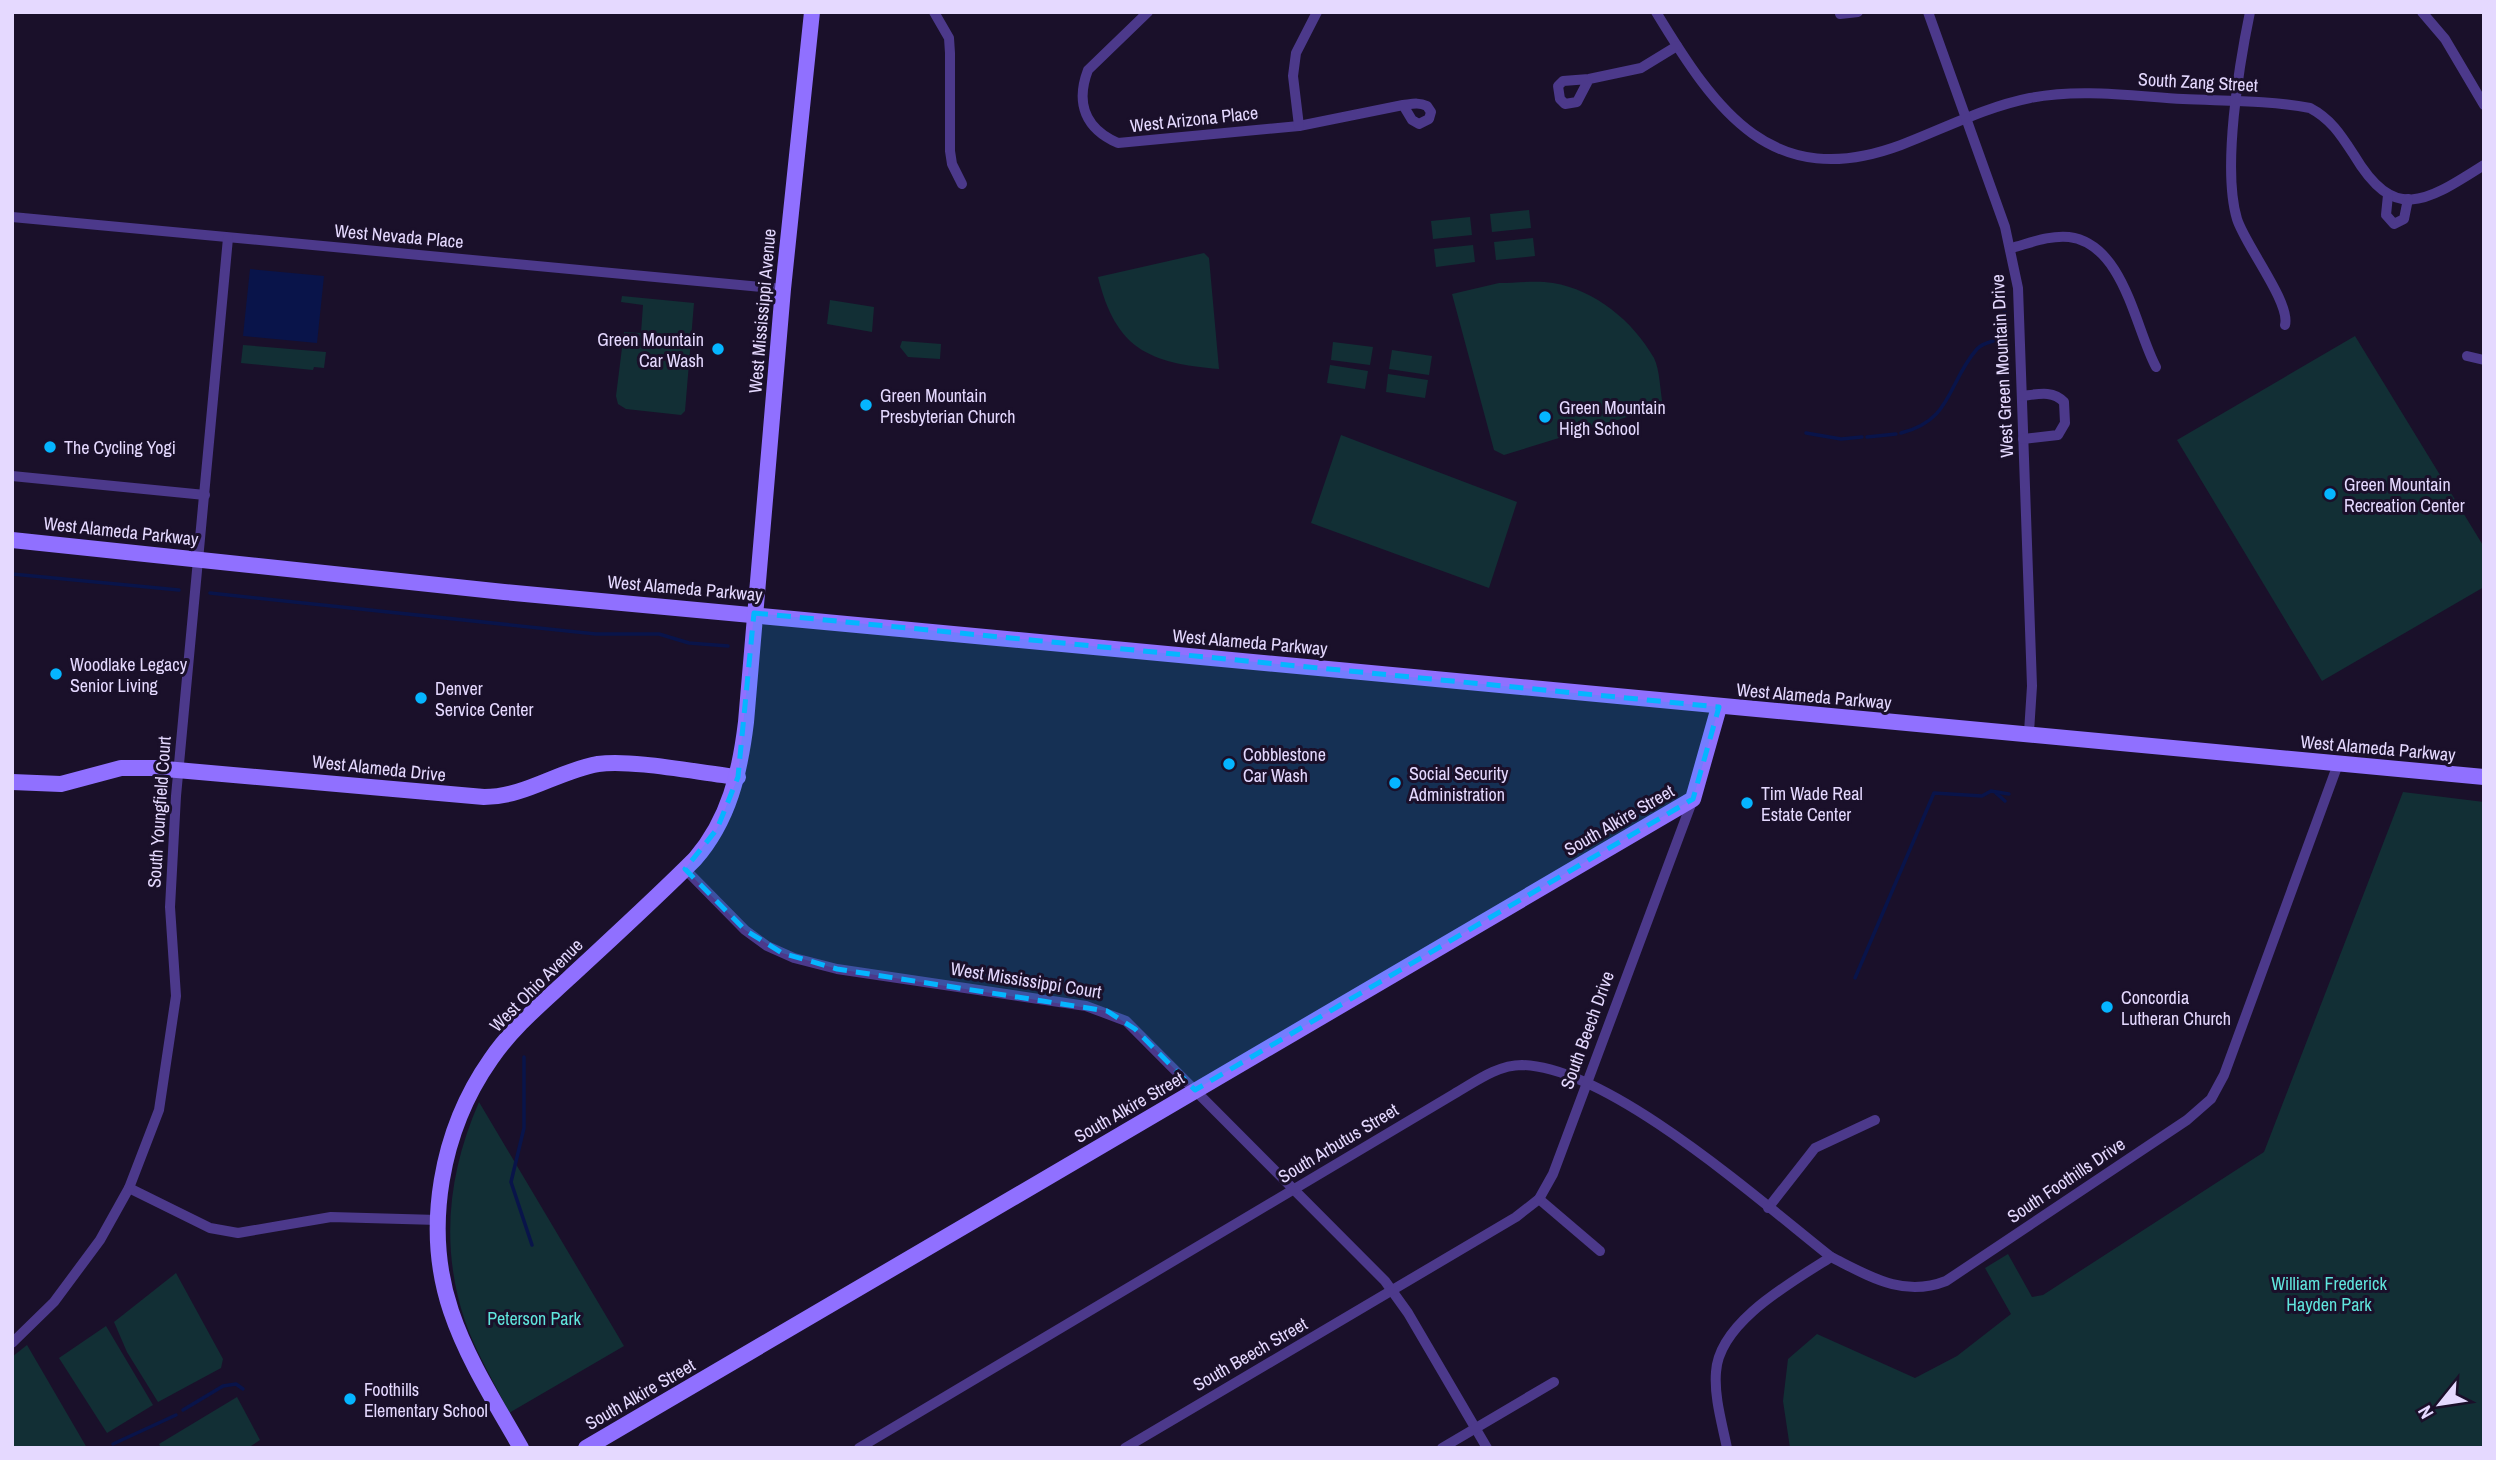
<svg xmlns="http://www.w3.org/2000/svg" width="2496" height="1460" font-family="'Archivo Narrow',sans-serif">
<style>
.green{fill:#122f35}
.water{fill:#09144a}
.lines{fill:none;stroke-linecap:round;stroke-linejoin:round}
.stream{stroke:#09144a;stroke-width:3.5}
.street{stroke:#4c398b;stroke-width:10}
.secondary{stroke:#9070ff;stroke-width:16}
.marked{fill:#05b5ff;fill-opacity:0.2;stroke:#05b5ff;stroke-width:5;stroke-dasharray:14 9;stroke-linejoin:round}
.poi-dot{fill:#05b5ff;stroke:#1a102a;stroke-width:2.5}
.labels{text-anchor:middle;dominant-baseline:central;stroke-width:6;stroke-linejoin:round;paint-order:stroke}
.street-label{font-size:18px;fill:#e5d9ff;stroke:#1a102a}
.poi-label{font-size:18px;fill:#e5d9ff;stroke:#1a102a;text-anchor:start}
.park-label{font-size:18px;fill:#60e5dd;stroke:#1a102a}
</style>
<rect width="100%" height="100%" fill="#1a102a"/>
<g class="green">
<path d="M1529,210L1531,228L1492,232L1490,214Z"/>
<path d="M1470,217L1472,235L1433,239L1431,221Z"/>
<path d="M1533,238L1535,256L1496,260L1494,242Z"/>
<path d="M1473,245L1475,262L1436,267L1434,249Z"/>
<path d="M1204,253L1209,258L1219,369C1148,363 1116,349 1098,277Z"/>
<path d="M1499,283C1516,283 1536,280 1553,283C1595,290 1633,321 1654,358C1660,370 1660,391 1663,406L1504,455L1494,450L1452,294Z"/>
<path d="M622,296L694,303L685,411L681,415L626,409L618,404L616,396L624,332L641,333L643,305L621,302Z"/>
<path d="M830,300L874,307L872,332L827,324Z"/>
<path d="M2355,336L2484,547V587L2322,681L2177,440Z"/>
<path d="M902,341L941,344L940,359L908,357L900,347Z"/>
<path d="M1333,342L1373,347L1370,365L1331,360Z"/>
<path d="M243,345L326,352L324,368L314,367L313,370L241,363Z"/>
<path d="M1392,350L1432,356L1429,375L1389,369Z"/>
<path d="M1330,365L1368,371L1365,389L1327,383Z"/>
<path d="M1388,374L1428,380L1425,398L1386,392Z"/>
<path d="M1341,435L1517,502L1489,588L1311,523Z"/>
<path d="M2403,792L2484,802V1448H1790L1783,1401L1788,1359L1817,1334L1915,1378L1957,1356L2011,1314L1985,1268L2008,1254L2032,1297L2043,1295L2264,1152Z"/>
<path d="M479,1102L624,1346L509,1413C495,1383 476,1353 465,1321C440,1247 448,1173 479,1102Z"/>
<path d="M176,1273L223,1359L221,1368L158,1402L127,1352L114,1322Z"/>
<path d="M106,1326L153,1405L107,1433L59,1358Z"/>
<path d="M27,1345L87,1448H12V1357Z"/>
<path d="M237,1397L260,1440L248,1448H161L159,1444Z"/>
</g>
<path class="water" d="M250,269L324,276L317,343L243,336Z"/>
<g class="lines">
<g class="stream">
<path d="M1806,433L1841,439L1862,437"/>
<path d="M1901,433C1953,420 1947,383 1977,349C1985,340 1998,343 2006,334L2004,297"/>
<path d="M1867,437L1896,434"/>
<path d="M12,574L179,590"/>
<path d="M210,593L596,634H659L689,643L728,646"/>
<path d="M1996,793L2005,801"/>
<path d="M1855,978L1934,793L1982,796L1991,791L2009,794"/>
<path d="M524,1057V1128L511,1182L532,1245"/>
<path d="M183,1410L223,1386L236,1384L243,1389"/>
<path d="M113,1444L176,1415"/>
</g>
<g class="street">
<path d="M934,12L949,38L950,53V151L952,164L962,184"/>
<path d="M1148,12L1088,70C1075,104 1086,129 1118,143L1299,126L1403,105C1412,104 1418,102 1427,106L1431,112L1429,119L1419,124L1412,120L1403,105"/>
<path d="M1656,12C1716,111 1772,193 1901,145C1943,129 1985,107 2030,98C2079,88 2133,96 2183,99C2225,101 2268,100 2310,108C2331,119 2341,135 2354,155C2395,224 2427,201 2484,165"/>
<path d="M1928,12L2005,227L2018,288L2032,686L2029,732"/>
<path d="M2250,12C2239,65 2222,169 2237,219C2245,245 2291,303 2285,325"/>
<path d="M2422,12L2445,39L2484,105"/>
<path d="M1840,14L1858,12"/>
<path d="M1589,79L1577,102L1565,104L1560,99L1558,86L1563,81L1589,79L1641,68L1677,46"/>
<path d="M1299,126L1293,76L1296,53L1317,12"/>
<path d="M2388,195L2386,215L2394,224L2404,219L2408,199"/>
<path d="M12,217L783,289"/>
<path d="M2011,248C2030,243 2050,235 2069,237C2124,244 2135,328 2156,367"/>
<path d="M2467,356L2484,360"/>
<path d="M2022,396C2038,394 2053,390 2064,402L2065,423L2058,435L2023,439"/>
<path d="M12,476L205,495"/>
<path d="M685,869L745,930L767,946L794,958L837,969L1086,1006L1126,1021L1385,1281L1408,1313L1487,1448"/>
<path d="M129,1188L210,1228L238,1233L331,1217L438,1220"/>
<path d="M1539,1199L1600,1251"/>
<path d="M1768,1208L1815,1148L1875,1120"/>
<path d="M12,1343L54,1302L100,1240L129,1188L159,1110L176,996L170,907L176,796L228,238"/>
<path d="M859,1448L1454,1094C1475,1082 1497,1065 1522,1065C1610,1067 1761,1202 1831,1257"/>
<path d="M1125,1448L1516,1217L1539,1199L1553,1174L1693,799"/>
<path d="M1442,1448L1554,1382"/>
<path d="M1727,1448C1722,1423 1714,1397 1716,1372C1719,1322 1792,1282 1831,1257C1869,1276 1903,1298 1946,1281L2187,1120L2211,1099L2224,1075L2338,764"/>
</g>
<g class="secondary">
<path d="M12,540L504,592L2484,777"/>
<path d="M12,782L61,784L121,768H154L484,797C525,797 558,771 598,764C632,759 700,773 738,777"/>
<path d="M521,1448C496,1404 467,1359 451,1311C423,1228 441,1130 491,1059C512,1028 541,1004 568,979C611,939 654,900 695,859C729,820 740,772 746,722L783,289L812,12"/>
<path d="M586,1448L1693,799L1719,707"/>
</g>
</g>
<path class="marked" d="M754,613L1719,707L1693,799L1195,1090L1135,1029L1107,1011L837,969L782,953L745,930L685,869L717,829L738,777Z"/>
<g class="poi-dot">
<circle cx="718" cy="349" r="7"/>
<circle cx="866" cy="405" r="7"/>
<circle cx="1545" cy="417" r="7"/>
<circle cx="50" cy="447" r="7"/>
<circle cx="2330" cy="494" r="7"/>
<circle cx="56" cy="674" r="7"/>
<circle cx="421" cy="698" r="7"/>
<circle cx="1229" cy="764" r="7"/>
<circle cx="1395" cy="783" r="7"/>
<circle cx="1747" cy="803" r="7"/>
<circle cx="2107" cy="1007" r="7"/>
<circle cx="350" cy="1399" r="7"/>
</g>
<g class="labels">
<g class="street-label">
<text transform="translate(2198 82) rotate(3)">South Zang Street</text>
<text transform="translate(1194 119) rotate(-6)">West Arizona Place</text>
<text transform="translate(399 236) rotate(5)">West Nevada Place</text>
<text transform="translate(762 311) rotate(-85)">West Mississippi Avenue</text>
<text transform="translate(2002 366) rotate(-93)">West Green Mountain Drive</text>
<text transform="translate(121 531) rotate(6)">West Alameda Parkway</text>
<text transform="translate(685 588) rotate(5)">West Alameda Parkway</text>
<text transform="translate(1250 642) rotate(5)">West Alameda Parkway</text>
<text transform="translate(1814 696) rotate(5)">West Alameda Parkway</text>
<text transform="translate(2378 748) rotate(5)">West Alameda Parkway</text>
<text transform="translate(379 768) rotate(6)">West Alameda Drive</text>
<text transform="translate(159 812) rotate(-86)">South Youngfield Court</text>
<text transform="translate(1619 820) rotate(-30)">South Alkire Street</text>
<text transform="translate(1026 980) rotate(9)">West Mississippi Court</text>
<text transform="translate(536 985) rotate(-45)">West Ohio Avenue</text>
<text transform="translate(1587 1030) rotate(-70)">South Beech Drive</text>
<text transform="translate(1129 1107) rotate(-30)">South Alkire Street</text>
<text transform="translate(1338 1143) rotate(-31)">South Arbutus Street</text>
<text transform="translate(2066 1180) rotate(-34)">South Foothills Drive</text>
<text transform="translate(1250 1354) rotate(-30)">South Beech Street</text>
<text transform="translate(640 1394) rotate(-30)">South Alkire Street</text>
</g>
<g class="poi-label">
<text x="704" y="339" text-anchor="end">Green Mountain<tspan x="704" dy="21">Car Wash</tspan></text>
<text x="880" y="395">Green Mountain<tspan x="880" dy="21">Presbyterian Church</tspan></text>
<text x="1559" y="407">Green Mountain<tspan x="1559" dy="21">High School</tspan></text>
<text x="64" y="447">The Cycling Yogi</text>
<text x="2344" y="484">Green Mountain<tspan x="2344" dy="21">Recreation Center</tspan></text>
<text x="70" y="664">Woodlake Legacy<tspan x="70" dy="21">Senior Living</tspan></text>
<text x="435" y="688">Denver<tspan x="435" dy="21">Service Center</tspan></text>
<text x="1243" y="754">Cobblestone<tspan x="1243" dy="21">Car Wash</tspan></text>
<text x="1409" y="773">Social Security<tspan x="1409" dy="21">Administration</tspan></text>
<text x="1761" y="793">Tim Wade Real<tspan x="1761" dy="21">Estate Center</tspan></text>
<text x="2121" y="997">Concordia<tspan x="2121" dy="21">Lutheran Church</tspan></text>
<text x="364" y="1389">Foothills<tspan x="364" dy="21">Elementary School</tspan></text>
</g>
<g class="park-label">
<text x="2329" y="1283">William Frederick<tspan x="2329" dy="21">Hayden Park</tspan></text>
<text x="534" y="1318">Peterson Park</text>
</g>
</g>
<rect width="2496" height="1460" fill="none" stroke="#e5d9ff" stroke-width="28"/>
<g transform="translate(2440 1404) rotate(240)" stroke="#1a102a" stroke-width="5" paint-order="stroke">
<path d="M0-5L12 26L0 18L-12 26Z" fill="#e5d9ff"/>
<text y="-10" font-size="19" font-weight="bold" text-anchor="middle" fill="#e5d9ff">N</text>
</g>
</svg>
